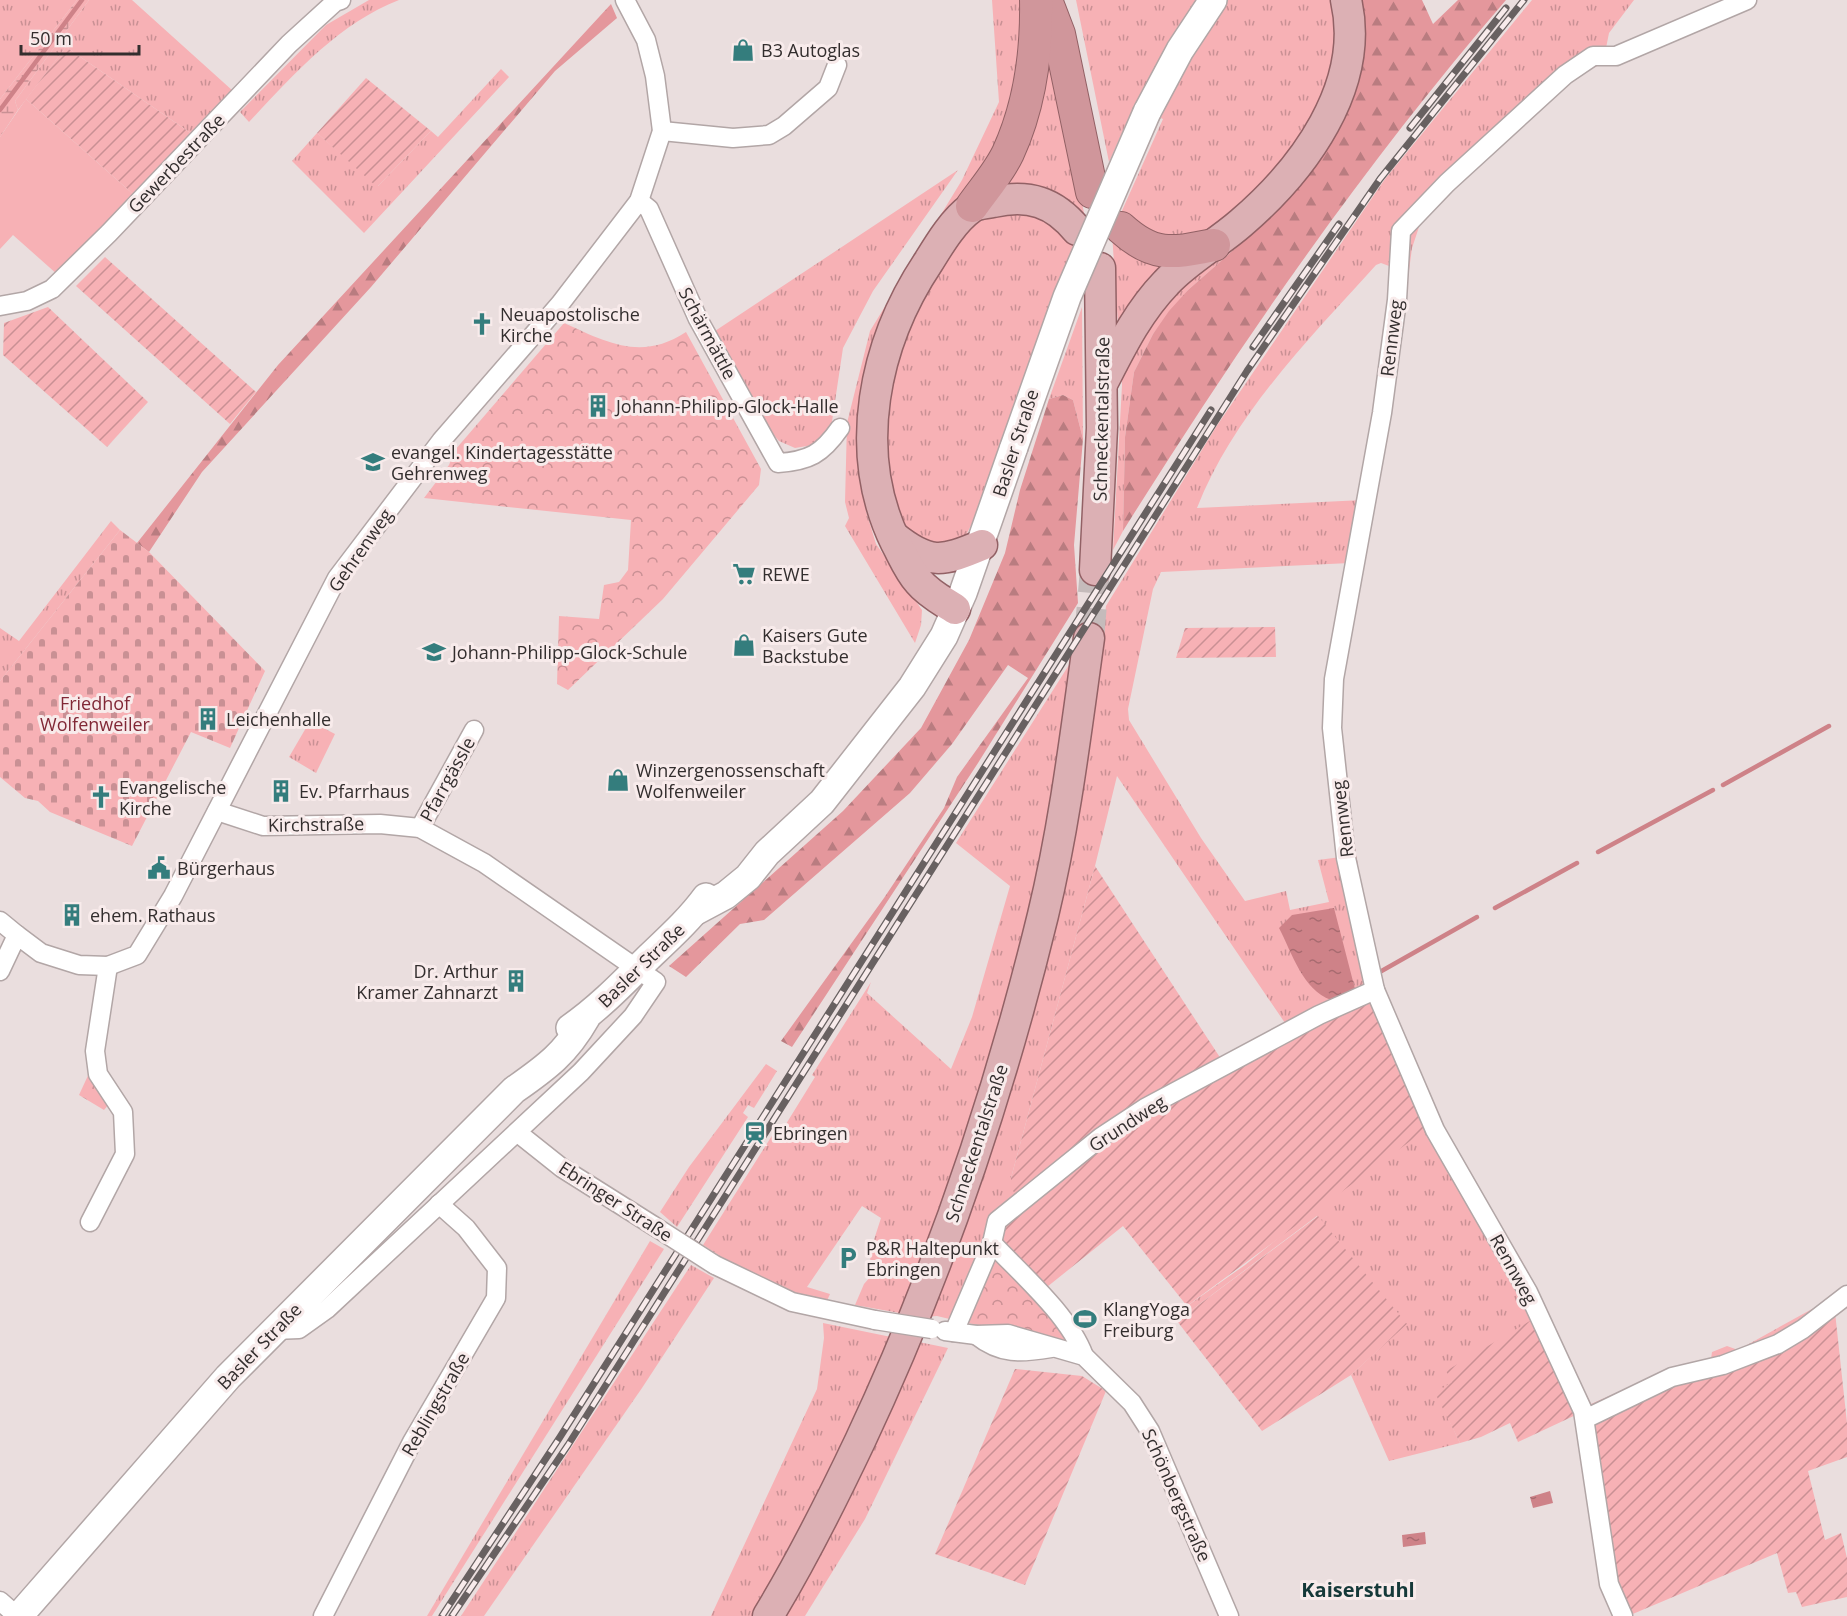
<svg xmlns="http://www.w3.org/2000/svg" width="1847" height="1616" font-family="'Open Sans',sans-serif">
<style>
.grass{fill:url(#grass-tufts);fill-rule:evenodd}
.forest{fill:url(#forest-firs)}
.wetland{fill:url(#wetland-marsh)}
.cemetery{fill:url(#cemetery-stones)}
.park{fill:url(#park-crowns)}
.garden{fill:url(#garden-furrows)}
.pitch{fill:#f7b1b5}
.water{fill:url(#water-ripples)}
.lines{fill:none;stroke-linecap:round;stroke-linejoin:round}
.stream{stroke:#ce8288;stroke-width:4.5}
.primary-tunnel{stroke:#c5bbbb;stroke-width:30;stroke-dasharray:30 15;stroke-linecap:butt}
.minor-casing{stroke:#b2a6a6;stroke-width:21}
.secondary-casing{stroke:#b2a6a6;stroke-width:30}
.primary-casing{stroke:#926165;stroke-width:33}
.trunk-casing{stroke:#926165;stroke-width:34}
.minor{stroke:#fff;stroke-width:18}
.secondary{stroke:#fff;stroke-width:27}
.primary{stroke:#dcb0b4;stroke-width:30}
.trunk{stroke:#d0969b;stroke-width:32}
.rail-casing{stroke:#686161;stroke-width:7}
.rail{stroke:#f8ebeb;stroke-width:4.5;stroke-dasharray:14;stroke-linecap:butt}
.minor-bridge-casing{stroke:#b2a6a6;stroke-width:21;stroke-linecap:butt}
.secondary-bridge-casing{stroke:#b2a6a6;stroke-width:30;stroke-linecap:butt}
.minor-bridge{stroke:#fff;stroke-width:18}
.secondary-bridge{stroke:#fff;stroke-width:27}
.labels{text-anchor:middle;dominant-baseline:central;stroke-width:6;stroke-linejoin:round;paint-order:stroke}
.poi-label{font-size:18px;fill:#332e2e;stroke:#f8ebeb;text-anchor:start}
.street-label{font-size:18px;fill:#332e2e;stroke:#f8ebeb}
.park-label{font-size:18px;fill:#812836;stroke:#f8ebeb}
.neighbourhood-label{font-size:20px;font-weight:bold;fill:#163939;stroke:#f8ebeb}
</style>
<defs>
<pattern id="grass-tufts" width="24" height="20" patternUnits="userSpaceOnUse" patternTransform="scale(1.5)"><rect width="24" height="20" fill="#f7b1b5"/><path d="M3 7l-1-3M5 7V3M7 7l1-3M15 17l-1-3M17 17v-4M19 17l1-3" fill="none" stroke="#c99094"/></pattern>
<pattern id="forest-firs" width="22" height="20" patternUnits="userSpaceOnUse" patternTransform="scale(1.5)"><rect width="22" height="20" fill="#e4979c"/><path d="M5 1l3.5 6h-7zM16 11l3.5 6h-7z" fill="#b97c80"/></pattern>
<pattern id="wetland-marsh" width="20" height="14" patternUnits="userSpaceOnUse" patternTransform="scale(1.5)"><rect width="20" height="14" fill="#f7b1b5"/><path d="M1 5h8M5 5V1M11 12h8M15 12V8" fill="none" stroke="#c99094"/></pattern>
<pattern id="cemetery-stones" width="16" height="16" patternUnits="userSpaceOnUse" patternTransform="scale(1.5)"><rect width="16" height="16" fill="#f7b1b5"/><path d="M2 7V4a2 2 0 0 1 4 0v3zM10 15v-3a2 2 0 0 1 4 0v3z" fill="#c99094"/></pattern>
<pattern id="park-crowns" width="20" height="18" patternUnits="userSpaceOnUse" patternTransform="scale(1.5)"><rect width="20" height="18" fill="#f7b1b5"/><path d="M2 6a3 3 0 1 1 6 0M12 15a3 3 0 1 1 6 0" fill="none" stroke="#c99094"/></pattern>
<pattern id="garden-furrows" width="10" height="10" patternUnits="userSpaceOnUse" patternTransform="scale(1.5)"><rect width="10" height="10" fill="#f7b1b5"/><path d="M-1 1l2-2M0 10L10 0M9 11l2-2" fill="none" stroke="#c99094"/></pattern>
<pattern id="water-ripples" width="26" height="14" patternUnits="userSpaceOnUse" patternTransform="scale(1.5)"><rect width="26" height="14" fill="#ce8288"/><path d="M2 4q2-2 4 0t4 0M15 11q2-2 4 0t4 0" fill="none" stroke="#a86b70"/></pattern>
</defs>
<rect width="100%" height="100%" fill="#eadede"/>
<g class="grass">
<path d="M0,0H77L0,99Z"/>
<path d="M89,0H132L233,91L192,134L66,47L18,110L15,101Z"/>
<path d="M369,0H399C339,23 292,76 249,122L240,112L326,25Z"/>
<path d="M992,0H1026L1022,87L989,165L925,250L861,449L866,511L876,544L922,610L921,625L915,643L845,526L849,518L845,502L847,423L870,331L962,180L999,102Z"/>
<path d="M1076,0H1357L1320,157L1292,195L1263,224L1188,290L1153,334L1134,372L1125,437L1123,531L1113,550L1122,385L1112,233L1163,119L1134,106L1109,162Z"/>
<path d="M1532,0H1634L1609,33L1603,63L1574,78L1496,146L1420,224L1412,248L1394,384L1343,681L1341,728L1347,796L1363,898L1381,986L1440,1128L1522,1261L1591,1404L1654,1376L1711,1359L1712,1352L1727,1346L1738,1350L1832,1298L1835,1312L1583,1411L1453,1382L1436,1393L1460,1443L1389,1461L1351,1375L1406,1324L1317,1216L1177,1321L1173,1316L1245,1265L1312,1211L1370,998L962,1322L937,1316L925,1317L1100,654L1106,606L1216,427L1385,179ZM1381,263L1389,266L1390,269L1376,412L1363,500L1197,508C1234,414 1309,339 1376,265ZM1350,563L1331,798L1341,857L1318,860L1329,902L1290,910L1286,891L1245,901L1201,838L1129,720L1128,709L1153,589L1161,572ZM1117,776L1285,1023L1011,1178L1095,866Z"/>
<path d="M1048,60L1064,109L1085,218L987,195Z"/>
<path d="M501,69L509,77L364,233L292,161L317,133L378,186L431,131L438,137Z"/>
<path d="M958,170L873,291L843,348L831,428L813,445L795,448L779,441L765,425L715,331Z"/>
<path d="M1020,204L1076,240L1015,400L980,508L965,537L939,551L905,528L896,504L888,466L884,386L932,274L977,220Z"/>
<path d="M1082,307L1083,439L1073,400L1063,395L1049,399Z"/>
<path d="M111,521L120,530L0,681V628L19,641Z"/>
<path d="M1074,657L1050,834L999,1038L905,1314L855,1305L864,1284L871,1276L870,1252L881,1218L862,1206L807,1287L830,1294L826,1303L797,1296L757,1280L703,1245L773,1134L778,1137L815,1077L812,1075L871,982L867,993L951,1069L972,1017L1010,886L956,843Z"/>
<path d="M310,721L335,734L316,773L289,757Z"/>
<path d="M766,1064L777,1071L754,1108L748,1105L743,1113L748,1117L677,1227L660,1212L689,1167Z"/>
<path d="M650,1241L664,1249L432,1616H427Z"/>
<path d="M691,1265L714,1278L642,1388L484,1616H461Z"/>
<path d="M823,1323L896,1338L883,1370L755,1616H711L817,1389L824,1338Z"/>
<path d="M914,1341L948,1348L865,1519L805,1616H776Z"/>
</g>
<g class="forest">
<path d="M1357,0H1422L1433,24L1458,0H1506C1363,166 1239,345 1123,531L1125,437L1134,372L1153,334L1169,311L1188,290L1263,224L1292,195L1320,157Z"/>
<path d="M611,4L617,18L555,71L371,287L202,472L149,552L137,543L278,365Z"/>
<path d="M1063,395L1073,400L1083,439L1074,545L1078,603L978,763L792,1047L781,1041L884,898L944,808L957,777L1028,678L1008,665L952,744L910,793L764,920L740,924L686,977L669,966L843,811L921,728L969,640L1005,553L1020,490L1049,399Z"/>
</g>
<path class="wetland" d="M77,0H89L15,101L18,110L0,137V99Z"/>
<path class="cemetery" d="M120,530L149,552L265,671L230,748L191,732L132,846L50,812L38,801L25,798L0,777V681Z"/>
<g class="park">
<path d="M564,323C608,343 642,361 686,332L761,469L759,485L663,599L568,690L557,684L559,616L599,619L604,585L619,582L628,570L631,520L424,498L449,465L455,450Z"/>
<path d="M91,1069L109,1104L104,1110L79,1095Z"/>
<path d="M994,1256L1069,1336L1066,1341L962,1322Z"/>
</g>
<g class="garden">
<path d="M66,47L192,134L134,195L26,99Z"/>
<path d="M366,78L431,131L377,187L317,133Z"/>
<path d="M105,257L256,392L230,424L76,286Z"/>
<path d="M48,307L148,402L107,447L3,355L4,323Z"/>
<path d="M1275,627L1276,657L1176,658L1185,628Z"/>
<path d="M1095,866L1221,1059L1101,1128L1016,1194L1011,1189V1178Z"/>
<path d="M1370,998L1428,1128L1187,1306L1123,1226L1042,1291L997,1244L1007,1220L1134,1121Z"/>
<path d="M1318,1216L1407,1324L1351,1375L1262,1431L1177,1321Z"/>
<path d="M1835,1312L1847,1423V1457L1808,1471L1825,1540L1841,1533L1847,1558V1597L1802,1607L1796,1592L1788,1593L1777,1553L1628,1616L1621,1602L1591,1420Z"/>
<path d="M1533,1319L1580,1413L1518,1442L1510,1423L1481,1437L1460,1443L1435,1393L1452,1382L1446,1371Z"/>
<path d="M1015,1369L1082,1376L1106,1391L1025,1585L935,1554Z"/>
</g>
<path class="pitch" d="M26,99L134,195L58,275L13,235L0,249V137Z"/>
<g class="water">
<path d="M1334,908L1355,989L1331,1000C1303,990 1292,953 1279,928L1292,915Z"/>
<path d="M1550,1491L1553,1503L1533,1508L1530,1497Z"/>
<path d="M1425,1532L1426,1544L1403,1547L1402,1535Z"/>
</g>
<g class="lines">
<g class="stream">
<path d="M0,110L82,0"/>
<path d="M1723,785L1829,726"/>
<path d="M1598,852L1713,790"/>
<path d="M1495,908L1577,863"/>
<path d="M1378,973L1477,917"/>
</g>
<path class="primary-tunnel" d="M1089,638L1095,570"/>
<g class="minor-casing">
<g id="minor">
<path d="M662,131L733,138L769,135L784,126L828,88L837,65"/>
<path d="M639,201L649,209L698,319L778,463C809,461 822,454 840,428"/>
<path d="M0,306L27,301L52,289L109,233L289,44L335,2L341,0"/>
<path d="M217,811L263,826L380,824L420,828L484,863L656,982L633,1016L581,1072L327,1309L299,1329L274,1330"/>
<path d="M420,828L474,730"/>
<path d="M0,921L17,935"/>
<path d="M0,971L17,935L41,953L79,965L108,966L137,955L173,896L337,578L441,441L560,304L639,201L662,131L655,76L646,40L625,0"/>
<path d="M518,1133L562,1168L654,1226"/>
<path d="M90,1222L125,1154L123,1112L98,1074L95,1051L108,966"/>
<path d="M992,1243C1022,1275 1069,1315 1084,1356"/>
<path d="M715,1265L792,1302L875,1320"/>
<path d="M945,1331L976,1335L1008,1334L1084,1356L1132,1403L1150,1431L1229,1616"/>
<path d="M954,1332L992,1243L997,1221L1101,1137L1145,1108L1319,1015L1375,990"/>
<path d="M976,1335C1001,1355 1021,1353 1051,1348"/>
<path d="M1585,1419L1672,1377L1723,1365L1778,1344L1803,1329L1847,1295"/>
<path d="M0,1601L17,1616"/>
<path d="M323,1616L412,1442L496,1298L497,1268L466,1228L439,1204"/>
<path d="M1623,1616L1609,1584L1583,1411L1528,1292L1435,1130L1375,990L1346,858L1332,728L1334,679L1382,413L1397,300L1401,231L1447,183L1565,75L1593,56H1616L1747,0"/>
</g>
</g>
<g class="secondary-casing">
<g id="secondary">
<path d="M1147,112L1180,50L1213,0"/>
<path d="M696,911L726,895L748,877L767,853L822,802L912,687L944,636L963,593L1014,447"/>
<path d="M570,1028C599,1008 624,982 649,957C669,938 690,919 706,897"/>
<path d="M19,1616L228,1377L514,1090C547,1067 566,1053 586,1018"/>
</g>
</g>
<g class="primary-casing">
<g id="primary">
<path d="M1103,382C1121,347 1138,312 1166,283C1187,260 1217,244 1241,223C1303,170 1366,86 1346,0"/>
<path d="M894,537C929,565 942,562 982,545"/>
<path d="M1095,570L1102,428L1100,268"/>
<path d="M955,609C943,601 929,594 919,582C909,571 903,556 896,543C851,451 874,343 929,261C940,243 954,220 971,208C976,204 986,203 993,202C1029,194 1054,202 1077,230"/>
<path d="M768,1616C802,1560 832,1500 860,1441C939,1273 999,1096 1043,915C1065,824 1076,731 1089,638"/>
</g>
</g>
<g class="trunk-casing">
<g id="trunk">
<path d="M1046,0L1059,34L1092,192"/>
<path d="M972,206C984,189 999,172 1008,153C1030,105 1037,52 1036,0"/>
<path d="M1121,228C1154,258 1173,253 1214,245"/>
</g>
</g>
<use href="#minor" class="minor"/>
<use href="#secondary" class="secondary"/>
<use href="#primary" class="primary"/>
<use href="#trunk" class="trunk"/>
<g class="rail-casing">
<g id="rail">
<path d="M1410,128L1506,8"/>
<path d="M1253,347L1339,224"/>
<path d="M442,1616L560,1437L1211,410"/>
<path d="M452,1616L568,1445L1247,371L1380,179L1524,0"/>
</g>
</g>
<use href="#rail" class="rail"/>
<g class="minor-bridge-casing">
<g id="minor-bridge">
<path d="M654,1226L715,1265"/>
<path d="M875,1320L932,1329"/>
</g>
</g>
<g class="secondary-bridge-casing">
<path id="secondary-bridge" d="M1014,447L1067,297L1147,112"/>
</g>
<use href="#minor-bridge" class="minor-bridge"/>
<use href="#secondary-bridge" class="secondary-bridge"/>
</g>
<defs>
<g id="shop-bare" transform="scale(1.8)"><path d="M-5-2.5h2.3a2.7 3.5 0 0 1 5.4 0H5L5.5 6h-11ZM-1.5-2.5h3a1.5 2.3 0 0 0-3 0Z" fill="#347d7d" stroke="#f8ebeb" stroke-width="2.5" paint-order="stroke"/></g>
<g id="church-bare" transform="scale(1.8)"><path d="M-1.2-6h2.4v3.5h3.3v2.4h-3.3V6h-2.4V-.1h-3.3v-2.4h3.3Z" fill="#347d7d" stroke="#f8ebeb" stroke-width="2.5" paint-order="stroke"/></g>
<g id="building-bare" transform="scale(1.8)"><path d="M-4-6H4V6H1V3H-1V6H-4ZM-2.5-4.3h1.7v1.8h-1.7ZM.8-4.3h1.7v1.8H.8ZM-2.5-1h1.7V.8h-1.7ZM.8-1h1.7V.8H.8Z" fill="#347d7d" stroke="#f8ebeb" stroke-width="2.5" paint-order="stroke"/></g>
<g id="school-bare" transform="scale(1.8)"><path d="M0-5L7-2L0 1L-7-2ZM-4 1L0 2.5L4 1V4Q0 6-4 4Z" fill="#347d7d" stroke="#f8ebeb" stroke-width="2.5" paint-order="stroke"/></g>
<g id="supermarket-bare" transform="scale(1.8)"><path d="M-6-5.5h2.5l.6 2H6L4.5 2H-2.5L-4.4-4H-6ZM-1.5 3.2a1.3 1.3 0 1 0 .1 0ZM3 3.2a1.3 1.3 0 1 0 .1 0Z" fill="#347d7d" stroke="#f8ebeb" stroke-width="2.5" paint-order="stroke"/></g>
<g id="civic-bare" transform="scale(1.8)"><path d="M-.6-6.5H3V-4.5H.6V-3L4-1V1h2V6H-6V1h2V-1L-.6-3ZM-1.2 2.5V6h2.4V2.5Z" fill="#347d7d" stroke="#f8ebeb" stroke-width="2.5" paint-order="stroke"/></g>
<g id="station-bare" transform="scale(1.8)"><path d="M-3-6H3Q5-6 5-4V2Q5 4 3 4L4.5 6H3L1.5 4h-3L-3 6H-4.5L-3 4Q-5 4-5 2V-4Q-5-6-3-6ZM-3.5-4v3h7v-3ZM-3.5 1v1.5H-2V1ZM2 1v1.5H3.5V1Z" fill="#347d7d" stroke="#f8ebeb" stroke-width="2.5" paint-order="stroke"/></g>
<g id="parking-bare" transform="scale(1.8)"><path d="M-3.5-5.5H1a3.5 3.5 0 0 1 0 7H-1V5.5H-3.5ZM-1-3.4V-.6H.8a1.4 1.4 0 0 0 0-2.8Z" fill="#347d7d" stroke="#f8ebeb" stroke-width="2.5" paint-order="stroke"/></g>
<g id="stadium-bare" transform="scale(1.8)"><path d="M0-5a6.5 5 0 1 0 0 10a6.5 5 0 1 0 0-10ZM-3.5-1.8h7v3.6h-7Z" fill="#347d7d" stroke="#f8ebeb" stroke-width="2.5" paint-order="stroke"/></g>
</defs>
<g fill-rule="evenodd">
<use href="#shop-bare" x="743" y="50"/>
<use href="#church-bare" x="482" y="324"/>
<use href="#building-bare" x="598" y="406"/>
<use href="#school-bare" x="373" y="462"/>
<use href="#supermarket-bare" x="744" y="574"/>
<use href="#shop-bare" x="744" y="645"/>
<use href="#school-bare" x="434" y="652"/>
<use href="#building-bare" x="208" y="719"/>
<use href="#shop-bare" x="618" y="780"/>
<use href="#building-bare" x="281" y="791"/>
<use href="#church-bare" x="101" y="797"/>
<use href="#civic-bare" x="159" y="868"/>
<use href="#building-bare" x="72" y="915"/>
<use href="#building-bare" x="516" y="981"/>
<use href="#station-bare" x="755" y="1133"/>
<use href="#parking-bare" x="848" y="1258"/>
<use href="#stadium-bare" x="1085" y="1319"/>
</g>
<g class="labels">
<g class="poi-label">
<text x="761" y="50">B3 Autoglas</text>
<text x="500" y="314">Neuapostolische<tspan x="500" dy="21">Kirche</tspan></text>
<text x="616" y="406">Johann-Philipp-Glock-Halle</text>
<text x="391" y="452">evangel. Kindertagesstätte<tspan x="391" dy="21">Gehrenweg</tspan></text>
<text x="762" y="574">REWE</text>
<text x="762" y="635">Kaisers Gute<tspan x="762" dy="21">Backstube</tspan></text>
<text x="452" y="652">Johann-Philipp-Glock-Schule</text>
<text x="226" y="719">Leichenhalle</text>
<text x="636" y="770">Winzergenossenschaft<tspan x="636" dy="21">Wolfenweiler</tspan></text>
<text x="119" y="787">Evangelische<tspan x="119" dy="21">Kirche</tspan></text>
<text x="299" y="791">Ev. Pfarrhaus</text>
<text x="177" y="868">Bürgerhaus</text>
<text x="90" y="915">ehem. Rathaus</text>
<text x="498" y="971" text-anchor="end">Dr. Arthur<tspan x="498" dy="21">Kramer Zahnarzt</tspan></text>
<text x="773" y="1133">Ebringen</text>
<text x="866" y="1248">P&amp;R Haltepunkt<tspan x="866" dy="21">Ebringen</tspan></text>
<text x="1103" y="1309">KlangYoga<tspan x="1103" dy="21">Freiburg</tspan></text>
</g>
<g class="street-label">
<text transform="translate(176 163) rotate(-46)">Gewerbestraße</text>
<text transform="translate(708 333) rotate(62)">Schärmättle</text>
<text transform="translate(1391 338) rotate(-83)">Rennweg</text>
<text transform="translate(1101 419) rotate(-89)">Schneckentalstraße</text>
<text transform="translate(1015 443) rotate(-72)">Basler Straße</text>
<text transform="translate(360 550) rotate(-55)">Gehrenweg</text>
<text transform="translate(447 779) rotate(-61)">Pfarrgässle</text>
<text transform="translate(1342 819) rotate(-97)">Rennweg</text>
<text transform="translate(316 824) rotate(-1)">Kirchstraße</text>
<text transform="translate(641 965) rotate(-44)">Basler Straße</text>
<text transform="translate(1127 1123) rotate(-33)">Grundweg</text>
<text transform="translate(976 1143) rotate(-72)">Schneckentalstraße</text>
<text transform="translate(616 1201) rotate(33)">Ebringer Straße</text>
<text transform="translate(1514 1269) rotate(61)">Rennweg</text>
<text transform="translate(259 1346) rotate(-46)">Basler Straße</text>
<text transform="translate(435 1404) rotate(-60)">Reblingstraße</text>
<text transform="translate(1177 1495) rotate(66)">Schönbergstraße</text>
</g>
<g class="park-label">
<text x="95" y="703">Friedhof<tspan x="95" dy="21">Wolfenweiler</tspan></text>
</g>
<g class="neighbourhood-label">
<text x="1358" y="1589">Kaiserstuhl</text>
</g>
</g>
<path d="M21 45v9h118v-9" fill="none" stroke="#332e2e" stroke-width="3"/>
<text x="30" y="45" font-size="18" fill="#332e2e" stroke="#f8ebeb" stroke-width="4.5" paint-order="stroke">50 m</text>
</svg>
